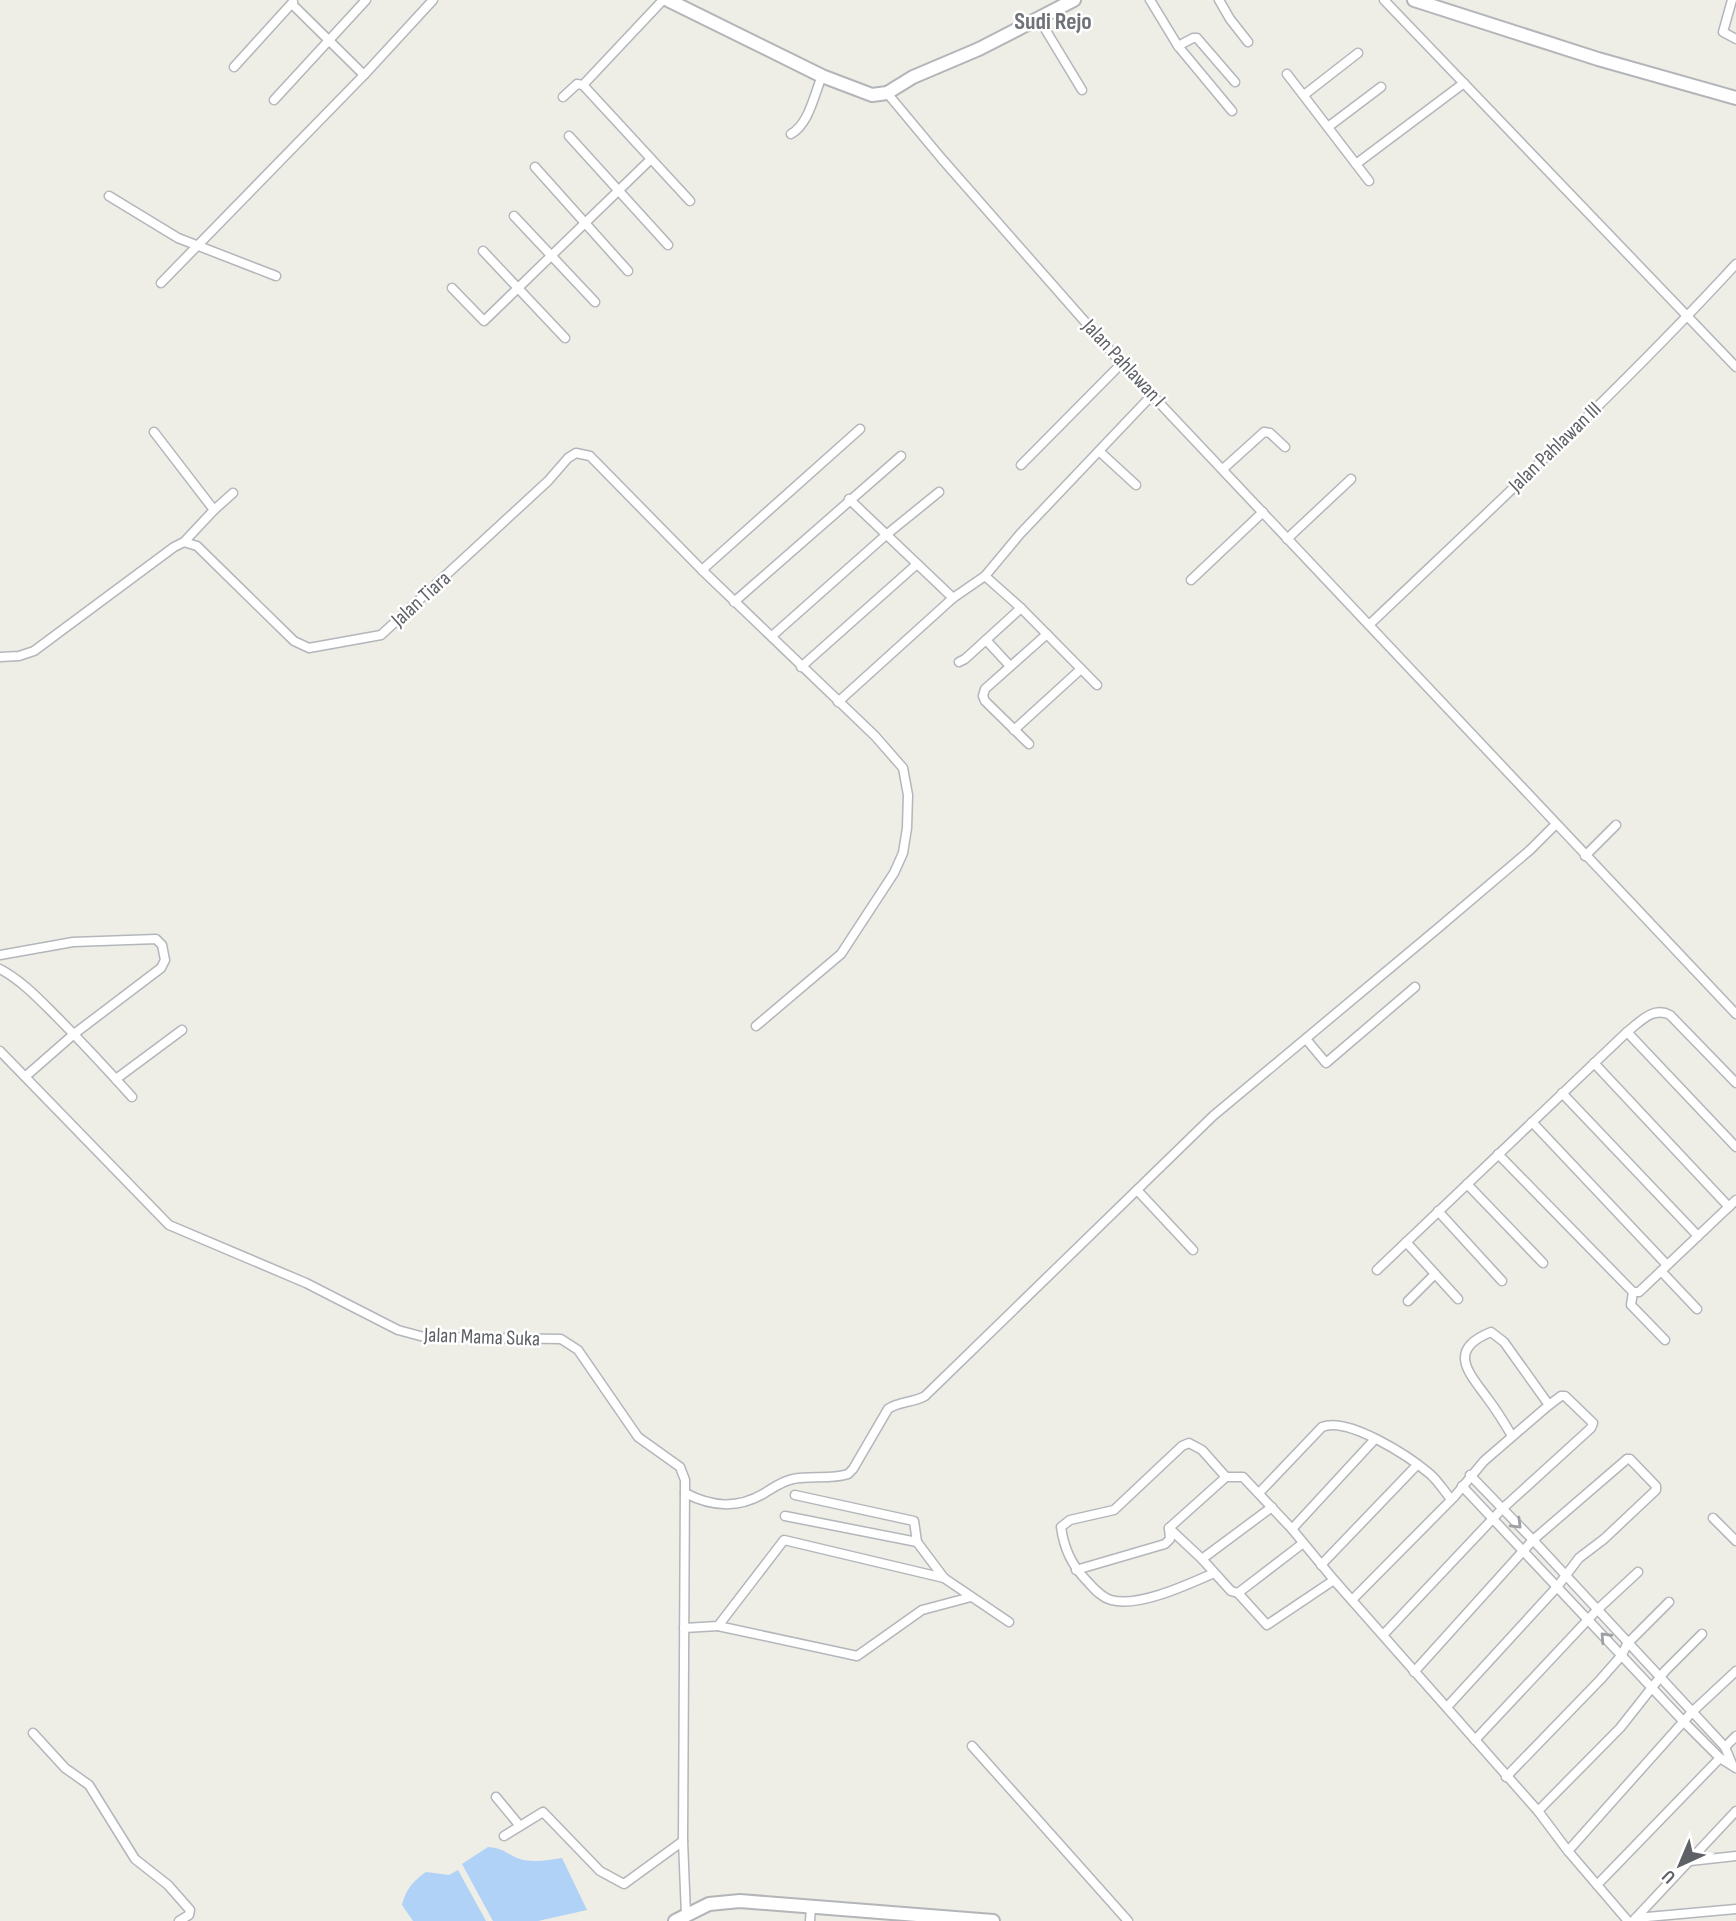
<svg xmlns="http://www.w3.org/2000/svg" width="1736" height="1921" font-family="'Sofia Sans Condensed',sans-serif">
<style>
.water{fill:#afd2f6}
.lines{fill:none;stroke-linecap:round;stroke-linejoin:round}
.street-casing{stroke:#b3b6ba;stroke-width:11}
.secondary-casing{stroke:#b3b5b9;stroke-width:16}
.street{stroke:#fff;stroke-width:8}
.secondary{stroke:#fff;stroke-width:12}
.oneway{stroke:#9ea0a3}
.labels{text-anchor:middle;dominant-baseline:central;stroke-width:5;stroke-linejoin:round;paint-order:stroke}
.street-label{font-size:21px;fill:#5e6165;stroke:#fff}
.quarter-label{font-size:24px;font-weight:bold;fill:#6f7277;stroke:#fff}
</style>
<rect width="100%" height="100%" fill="#eeede6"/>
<g class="water">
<path d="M488,1847C505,1848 507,1855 520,1859C533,1863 549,1860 562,1858L587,1910L538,1921H493L462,1864Z"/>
<path d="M458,1870L486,1921H413L402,1905C406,1889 413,1881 426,1872L449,1875Z"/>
</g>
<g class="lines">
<g class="street-casing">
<g id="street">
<path d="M663,0L583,85L690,201"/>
<path d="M1150,0L1178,46L1232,111"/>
<path d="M1219,0L1230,19L1248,42"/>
<path d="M1384,0L1736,367"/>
<path d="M1732,0L1723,32L1736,39"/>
<path d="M292,4L364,75"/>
<path d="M1039,19L1082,90"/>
<path d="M1178,46L1193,38H1197L1235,82"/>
<path d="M234,67L293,2"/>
<path d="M1287,74L1369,181"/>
<path d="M887,93L942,159L1116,357L1736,1014"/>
<path d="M1304,95L1358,53"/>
<path d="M563,97L577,84L583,85"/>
<path d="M274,100L366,0"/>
<path d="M1328,127L1381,87"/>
<path d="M791,134C809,124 814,95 822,76"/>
<path d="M569,136L668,245"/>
<path d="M1356,164L1464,83"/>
<path d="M535,167L628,271"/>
<path d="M109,196L178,238L276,276"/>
<path d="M514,216L595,302"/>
<path d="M483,251L565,338"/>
<path d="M161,283L364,75L433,0"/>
<path d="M452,288L484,321L651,159"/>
<path d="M154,432L214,510L184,542"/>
<path d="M1099,451L1136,485"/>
<path d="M1021,465L1122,363"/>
<path d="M1223,469L1264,432L1270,433L1285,447"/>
<path d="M849,499L953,598"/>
<path d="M214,510L233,493"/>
<path d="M1287,539L1351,479"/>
<path d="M702,570L860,429"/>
<path d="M985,576L1021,608L1097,685"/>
<path d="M1191,580L1263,512"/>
<path d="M734,602L901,456"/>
<path d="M1369,625C1493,507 1620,390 1736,264"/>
<path d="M772,636L886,535L939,492"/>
<path d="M986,640L1010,666"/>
<path d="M0,657L19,656L34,651L174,547L184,542L197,546L294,641L309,648L381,635L548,481L568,458L576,453L590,456L702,570L875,736L903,768L908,795L907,828L903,853L894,873L841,954L756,1026"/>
<path d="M959,662L965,659L1021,608"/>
<path d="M801,667L917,564"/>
<path d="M838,702L953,598L985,576L1020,534L1153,394"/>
<path d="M1014,730L1081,669"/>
<path d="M1029,744L985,701L983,696L985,689L1047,634"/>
<path d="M1585,856L1616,825"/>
<path d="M0,955L73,942L156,939L162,945L165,960L161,968L74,1034L26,1076"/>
<path d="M0,969C19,979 35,995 50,1010C78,1038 105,1067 132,1097"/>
<path d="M1627,1032L1736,1147"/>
<path d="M1306,1039L1326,1063L1415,987"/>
<path d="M0,1051L169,1225L306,1283L398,1330L424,1337L561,1339L578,1350L638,1437L680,1467L685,1480L683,1841L686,1915"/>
<path d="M1594,1063L1729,1207"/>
<path d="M116,1079L182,1030"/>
<path d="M1562,1093L1698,1236"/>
<path d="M1532,1122L1667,1265"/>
<path d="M1498,1154L1633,1292H1639L1736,1200"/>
<path d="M1467,1184L1543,1263"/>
<path d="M1137,1190L1193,1250"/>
<path d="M1438,1211L1502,1281"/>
<path d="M1406,1242L1458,1299"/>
<path d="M1377,1270L1627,1032C1640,1022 1653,1006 1670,1015L1736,1083"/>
<path d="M1661,1271L1697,1309"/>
<path d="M1633,1292L1631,1305L1665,1340"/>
<path d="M1408,1301L1435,1274"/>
<path d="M1512,1436C1505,1424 1497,1411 1488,1399C1469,1373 1446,1350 1491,1332L1504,1342L1549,1405"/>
<path d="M1470,1475L1533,1540L1725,1747L1732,1764"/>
<path d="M1462,1486L1685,1723L1720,1758L1736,1768"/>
<path d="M685,1493C712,1507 737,1509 763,1494C773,1488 782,1481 793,1479C810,1475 831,1480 848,1474L853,1469L888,1409C899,1401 913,1403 925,1396L1213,1116L1437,929L1530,850L1555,825"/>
<path d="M1259,1493L1322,1427C1348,1416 1410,1457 1430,1474C1438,1481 1444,1491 1451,1499"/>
<path d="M795,1495L914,1521L917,1542"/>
<path d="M785,1516L917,1542L944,1578"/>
<path d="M1713,1518L1736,1541"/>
<path d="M1169,1528L1226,1477H1243L1292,1529L1334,1580"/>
<path d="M1292,1529L1375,1439"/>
<path d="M1202,1559L1272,1507"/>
<path d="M1321,1565L1417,1465"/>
<path d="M1076,1570L1165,1544L1170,1539L1169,1528L1202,1559L1231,1591L1238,1593L1267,1625L1334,1580L1538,1811L1568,1851L1628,1921"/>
<path d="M1214,1573C1189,1584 1138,1608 1111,1600C1100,1597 1093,1587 1086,1580C1071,1564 1064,1548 1061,1527L1070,1520L1114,1510L1182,1446L1189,1443L1202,1450L1226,1477"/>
<path d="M1238,1593L1302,1544"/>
<path d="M1352,1600L1454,1497L1484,1461L1549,1405L1561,1396H1565L1593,1423L1591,1428L1502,1509L1384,1634"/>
<path d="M718,1626L857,1656L922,1610L971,1597"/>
<path d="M684,1628L718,1626L784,1540L944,1578L1009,1622"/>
<path d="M1414,1672L1533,1540L1627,1459H1630L1656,1486V1490L1604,1539L1579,1558L1557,1587L1447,1707"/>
<path d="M33,1733L65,1768L89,1785L135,1859L168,1885L190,1910L189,1915L179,1921"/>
<path d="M1475,1740L1597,1610L1638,1572"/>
<path d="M972,1746L1128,1921"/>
<path d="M1725,1747L1736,1736"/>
<path d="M1506,1777L1600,1680L1622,1655L1627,1644L1669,1602"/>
<path d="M496,1797L520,1826"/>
<path d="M1538,1811L1620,1728L1665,1671L1702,1634"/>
<path d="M504,1836L543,1812L600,1871L624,1884L683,1841"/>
<path d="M1568,1851L1692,1712L1736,1671"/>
<path d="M1690,1861L1736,1856"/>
<path d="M1597,1885L1720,1758"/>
<path d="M1636,1918L1736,1909"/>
<path d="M810,1921L811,1907"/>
<path d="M1633,1921L1736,1811"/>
</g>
</g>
<g class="secondary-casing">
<g id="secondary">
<path d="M668,0L822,76L872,95L887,93L913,77L979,49L1074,0"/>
<path d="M1414,0L1598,59L1736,98"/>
<path d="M675,1921L709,1904L740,1901L993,1921"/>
</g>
</g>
<use href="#street" class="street"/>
<use href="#secondary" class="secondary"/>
</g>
<defs><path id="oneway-chevron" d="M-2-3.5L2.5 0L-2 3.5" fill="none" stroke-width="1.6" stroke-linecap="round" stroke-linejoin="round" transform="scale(1.75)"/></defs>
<g class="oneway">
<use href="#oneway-chevron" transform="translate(1517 1524) rotate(45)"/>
<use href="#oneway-chevron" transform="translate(1605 1637) rotate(-133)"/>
</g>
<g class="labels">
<g class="street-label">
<text transform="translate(1124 363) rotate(47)">Jalan Pahlawan I</text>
<text transform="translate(1555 447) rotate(-44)">Jalan Pahlawan III</text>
<text transform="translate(421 599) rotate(-42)">Jalan Tiara</text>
<text transform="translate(482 1337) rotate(2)">Jalan Mama Suka</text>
</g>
<g class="quarter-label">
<text x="1053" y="21">Sudi Rejo</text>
</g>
</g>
<g transform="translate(1680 1865) rotate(224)" stroke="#ffffff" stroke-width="5" paint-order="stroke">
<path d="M0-5L12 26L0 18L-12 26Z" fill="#5e6165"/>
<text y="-10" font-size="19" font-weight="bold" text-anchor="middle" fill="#5e6165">U</text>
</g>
</svg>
